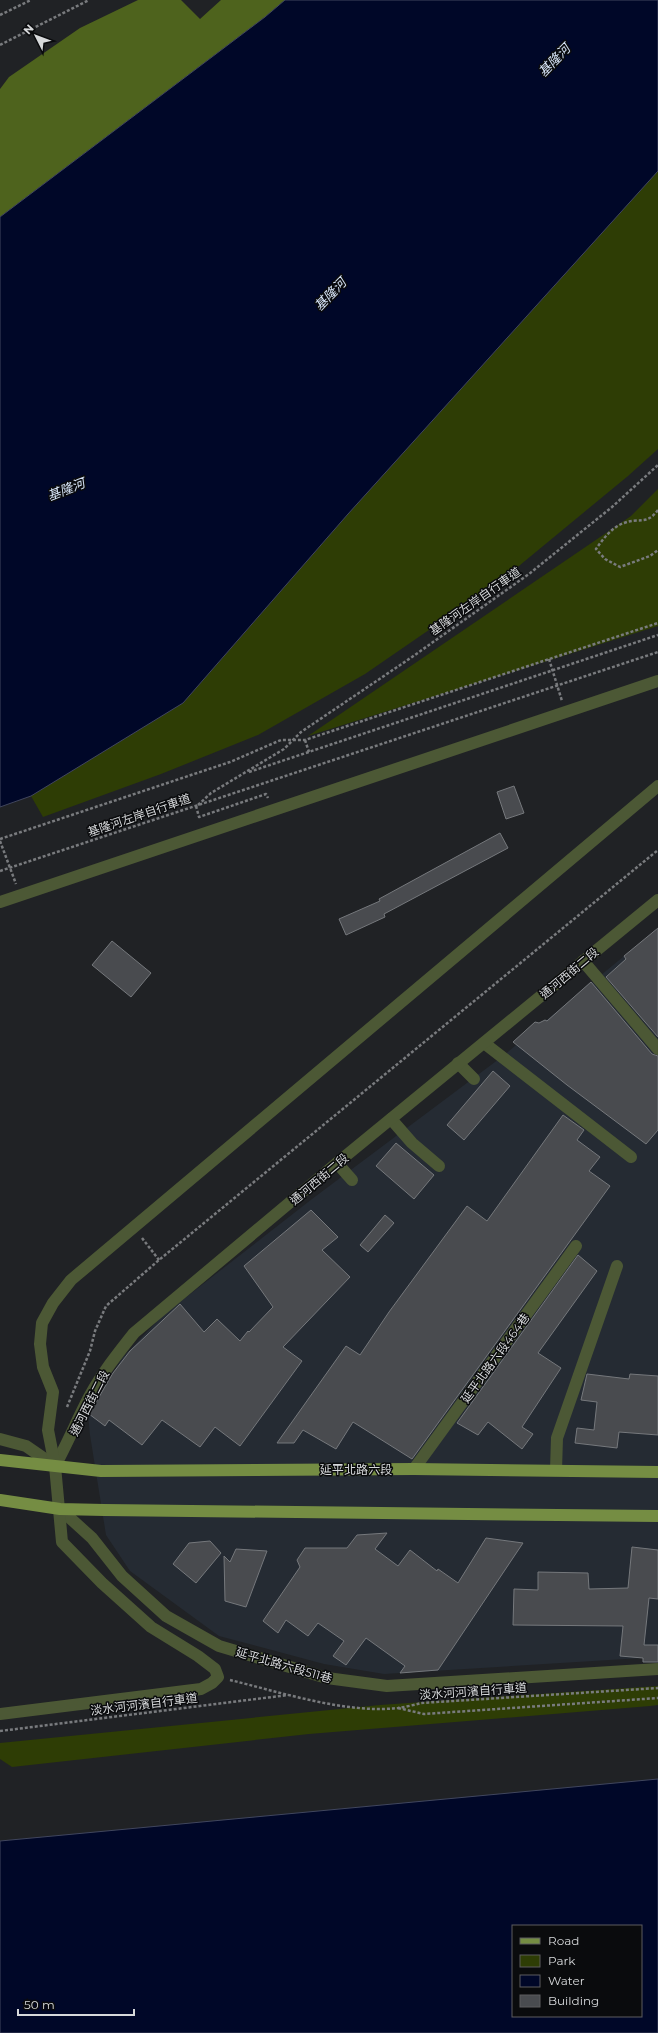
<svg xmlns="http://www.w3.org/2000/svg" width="658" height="2033" font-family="Montserrat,'Noto Sans TC',sans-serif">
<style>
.built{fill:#252b33}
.green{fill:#2e3d05}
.forest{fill:#4e631d}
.water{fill:#000728;stroke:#40465e;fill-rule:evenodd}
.building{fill:#494b4f;stroke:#75787c}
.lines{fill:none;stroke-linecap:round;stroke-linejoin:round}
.path{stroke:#797b7e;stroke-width:2.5;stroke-dasharray:3 2;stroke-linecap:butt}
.minor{stroke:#4c5835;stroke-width:12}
.major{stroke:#758d43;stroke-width:12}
.labels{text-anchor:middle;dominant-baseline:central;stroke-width:3;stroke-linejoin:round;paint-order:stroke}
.street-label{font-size:12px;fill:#d7d9db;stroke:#0a0b0d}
.water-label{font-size:13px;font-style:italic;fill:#d6e3f7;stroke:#0a0b0d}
</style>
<rect width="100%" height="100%" fill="#202225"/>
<path class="built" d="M658,928V1657L384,1674L324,1664L219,1636L130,1571L106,1535L90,1435L88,1414L122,1358L162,1316L312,1199L503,1056Z"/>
<g class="green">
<path d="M658,171V449L628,476L503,579L365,674L258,735L161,774L43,817L31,796L183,703L348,514Z"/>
<path d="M658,489V626L308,736L631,516Z"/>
<path d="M658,1686V1705L650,1706L309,1734L12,1767L0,1759V1743L380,1705Z"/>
</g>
<path class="forest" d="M138,0H181L200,19L221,0H285L265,17L0,217V89L9,77L80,28Z"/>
<g class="water">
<path d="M285,0H658V171L348,514L183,703L31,796L0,807V217L265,17Z"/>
<path d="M658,1779V2033H0V1841ZM513,1926H641V2016H513Z"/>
</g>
<g class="building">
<path d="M514,786L524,813L506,819L497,792Z"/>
<path d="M500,833L508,848L384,914L385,917L346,935L339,919L380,901L379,899Z"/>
<path d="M658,928V1037L606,977L626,959L624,956Z"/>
<path d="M112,941L151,973L131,997L92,965Z"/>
<path d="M591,982L652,1054L658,1056V1130L646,1144L567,1085L513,1042L535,1022L539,1023L545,1020L547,1021Z"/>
<path d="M493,1071L510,1086L464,1140L447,1125Z"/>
<path d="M563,1115L584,1130L577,1140L600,1157L589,1171L610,1186L412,1459L353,1422L336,1449L303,1430L294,1443H277L346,1346L360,1355L389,1312L467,1206L487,1221Z"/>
<path d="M396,1143L434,1175L414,1199L376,1166Z"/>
<path d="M311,1210L338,1237L322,1250L350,1277L283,1347L302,1361L240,1446L215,1427L200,1447L162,1420L142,1445L109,1420L105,1426L89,1414L113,1373L130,1351L180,1304L204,1332L217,1319L240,1341L248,1331L249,1332L273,1307L244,1266Z"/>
<path d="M385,1215L394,1223L368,1252L360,1245Z"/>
<path d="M578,1255L597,1271L538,1353L561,1368L522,1427L533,1434L522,1449L488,1422L478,1435L457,1423Z"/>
<path d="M587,1374L629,1379L630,1374L658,1376V1435L619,1432L617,1448L575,1443L577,1428L594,1430L597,1402L581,1400Z"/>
<path d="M387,1533L375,1549L398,1566L410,1550L437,1571L438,1569L458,1583L486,1538L523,1543L438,1670L400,1673L405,1666L366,1638L346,1665L333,1656L344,1641L318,1623L308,1636L286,1620L278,1633L263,1621L300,1567L297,1560L305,1548H347L357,1535Z"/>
<path d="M210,1541L221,1553L196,1583L173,1564L189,1543Z"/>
<path d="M632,1547L658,1550V1599L649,1598L644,1645H658V1662H643V1658L620,1656L623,1626L513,1625L514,1589L538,1590V1572L588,1573L589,1589L628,1588Z"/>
<path d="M236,1549L267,1551L246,1607L225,1601L224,1556L230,1562Z"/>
</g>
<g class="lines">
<g class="path">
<path d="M0,15L31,0"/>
<path d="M0,45L89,0"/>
<path d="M658,510C646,526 639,517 624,523C612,527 603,539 596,549L605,559L620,567L650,556L658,550"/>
<path d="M549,659L562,701"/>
<path d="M305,740L309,752"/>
<path d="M249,772L658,635"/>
<path d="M198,805L211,793L284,749L301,732L412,657L529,574L612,507L658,465"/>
<path d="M196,806L199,817L266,794L268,798"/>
<path d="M0,839L230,762L281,740H305L658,623"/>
<path d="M0,841L16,884"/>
<path d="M0,871L658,652"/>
<path d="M142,1238L159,1260"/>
<path d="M67,1407L90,1351L95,1331L106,1306L159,1260L658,850"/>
<path d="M230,1680C280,1692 346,1714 398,1708C405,1707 414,1705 421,1703L658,1688"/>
<path d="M398,1708L424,1714L658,1698"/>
<path d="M0,1731L288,1695"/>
</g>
<g class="minor">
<path d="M0,902L658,681"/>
<path d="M583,961L658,1049"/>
<path d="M484,1043L631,1157"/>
<path d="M458,1063L474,1079"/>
<path d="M391,1119L412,1143L439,1166"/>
<path d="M337,1163L352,1180"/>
<path d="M0,1439L26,1446L55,1466"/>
<path d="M55,1466C66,1446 75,1425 85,1405C98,1378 116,1356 134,1333L337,1163L658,900"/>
<path d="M414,1469L576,1246"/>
<path d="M556,1470L557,1438L617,1266"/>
<path d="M60,1509L92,1538L122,1576L166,1616L219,1646L327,1678L387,1686L658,1669"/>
<path d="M0,1714L201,1689L212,1683L218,1677L215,1669L198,1656L151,1627L102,1583L62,1542L55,1466L48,1430L53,1392L43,1367L40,1344L42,1323L53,1303L71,1280L658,786"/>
</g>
<g class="major">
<path d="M0,1460L101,1471L414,1469L658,1472"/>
<path d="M0,1500L60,1509L104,1510L658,1516"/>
</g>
</g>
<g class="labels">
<g class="street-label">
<text transform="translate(475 601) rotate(-35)">基隆河左岸自行車道</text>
<text transform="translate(139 815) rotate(-19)">基隆河左岸自行車道</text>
<text transform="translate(569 973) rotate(-40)">通河西街二段</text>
<text transform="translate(319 1179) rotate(-40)">通河西街二段</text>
<text transform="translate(495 1358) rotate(-54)">延平北路六段464巷</text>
<text transform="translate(89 1403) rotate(-63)">通河西街二段</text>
<text x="356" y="1469">延平北路六段</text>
<text transform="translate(284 1665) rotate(16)">延平北路六段511巷</text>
<text transform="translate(473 1691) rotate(-4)">淡水河河濱自行車道</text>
<text transform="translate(144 1704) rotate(-7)">淡水河河濱自行車道</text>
</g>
<g class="water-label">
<text transform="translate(554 60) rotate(-46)">基隆河</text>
<text transform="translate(330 294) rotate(-46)">基隆河</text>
<text transform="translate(66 489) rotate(-21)">基隆河</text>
</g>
</g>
<rect x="512" y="1925" width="130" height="92" fill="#0a0b0d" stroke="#5c5d5f"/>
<rect x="520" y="1938" width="20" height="6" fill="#758d43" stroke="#5c5d5f"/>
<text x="548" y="1945" font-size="12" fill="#d7d9db">Road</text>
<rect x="520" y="1955" width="20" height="12" fill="#2e3d05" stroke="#5c5d5f"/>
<text x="548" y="1965" font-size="12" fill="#d7d9db">Park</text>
<rect x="520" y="1975" width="20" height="12" fill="#000728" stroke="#5c5d5f"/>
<text x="548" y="1985" font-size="12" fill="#d7d9db">Water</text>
<rect x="520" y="1995" width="20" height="12" fill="#494b4f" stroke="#5c5d5f"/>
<text x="548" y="2005" font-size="12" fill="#d7d9db">Building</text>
<g transform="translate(36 36) rotate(312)" stroke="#0a0b0d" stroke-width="3" paint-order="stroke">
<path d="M0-3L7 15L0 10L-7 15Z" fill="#d7d9db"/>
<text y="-6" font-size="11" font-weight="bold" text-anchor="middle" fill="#d7d9db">N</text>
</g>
<path d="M18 2009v6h116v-6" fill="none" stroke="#d7d9db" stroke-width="2"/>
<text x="24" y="2009" font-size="12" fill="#d7d9db" stroke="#0a0b0d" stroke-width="3" paint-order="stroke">50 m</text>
</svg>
